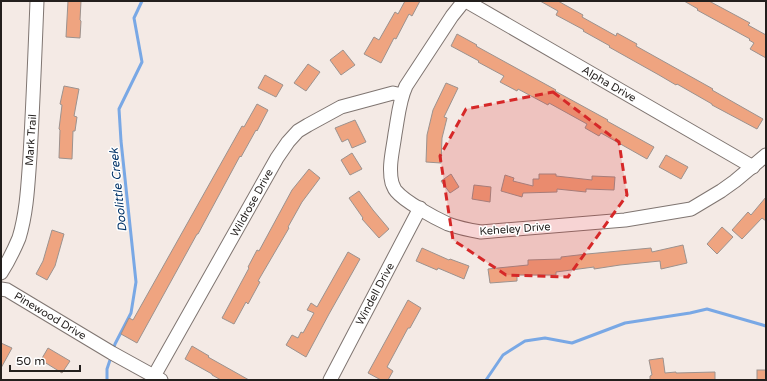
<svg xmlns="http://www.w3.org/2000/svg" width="767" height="381" font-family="'Varela Round',sans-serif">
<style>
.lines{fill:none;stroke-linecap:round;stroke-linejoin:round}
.stream{stroke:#79a8e5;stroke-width:3}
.building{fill:#efa480;stroke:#9c928e}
.minor-casing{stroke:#7f7571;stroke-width:15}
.minor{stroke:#fff;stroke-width:13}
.marked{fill:#d62828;fill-opacity:0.2;stroke:#d62828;stroke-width:3;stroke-dasharray:8 5;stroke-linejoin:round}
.labels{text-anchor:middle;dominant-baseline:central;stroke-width:3;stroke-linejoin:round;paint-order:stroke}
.street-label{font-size:11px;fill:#231f1d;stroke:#fff}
.water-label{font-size:12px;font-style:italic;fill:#003267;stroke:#fff}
</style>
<rect width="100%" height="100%" fill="#f4eae5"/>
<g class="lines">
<g class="stream">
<path d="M113,350L115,344L131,313L136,282L121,141L119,109L142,62L134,18L142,1"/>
<path d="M107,380V369L111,357"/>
<path d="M486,380L503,355L525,341L545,338L572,343L625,323L690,313L707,309L766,326"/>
</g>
</g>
<g class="building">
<path d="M68,1H81L80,20L81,21L80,38L66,37Z"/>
<path d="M405,1H420L412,16L409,14L396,39L394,38L381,63L364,54L374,37L379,40L395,12L398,14Z"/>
<path d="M540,1H558L583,15L582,17L616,36L617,33L637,44L636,46L713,89L712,90L763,119L757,129L712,105V104L677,84L676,85L659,75L609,47L610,46L583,31L584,30L556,15L558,11Z"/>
<path d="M684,1H709L750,23L748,25L766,35V58L750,49L754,43L749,40L750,39L697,10L698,9Z"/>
<path d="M457,34L477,45L476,46L556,90L555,91L608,120L607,121L654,147L647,159L601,133L599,136L585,128L587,124L549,103L548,105L518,89L517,91L500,82L504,76L478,62L479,61L451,46Z"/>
<path d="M343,50L355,65L341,75L330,60Z"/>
<path d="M308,64L320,72L306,91L294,83Z"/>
<path d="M265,75L283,85L276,97L258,88Z"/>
<path d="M446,83L458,88L444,117L447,118L442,138L441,163L426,162L427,135L433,110Z"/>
<path d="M64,86L79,89L74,116L77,117L75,131H73L72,159L59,158L60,130L59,129L62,105L60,104Z"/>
<path d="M257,104L268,110L257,131L256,130L241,157L240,156L198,234H197L137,343L121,334L129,318L133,320L242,126L244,127Z"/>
<path d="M355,120L366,142L352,148L348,139L342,142L335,128Z"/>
<path d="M352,153L362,169L350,175L341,160Z"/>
<path d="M666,155L688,167L681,179L659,167Z"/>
<path d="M309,169L320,178L302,202L288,227L289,228L258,281L260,282L248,304L246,302L234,324L222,318L249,268L248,267L257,250L259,251L292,190Z"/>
<path d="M451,174L459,187L450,193L441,181Z"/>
<path d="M539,174H556V176L592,180V176L615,177L614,190L586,189V192L557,189V192L523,193L522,197L501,191L505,175L514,178L513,181L533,186V179H539Z"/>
<path d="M474,185L491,187L490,202L472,199Z"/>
<path d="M359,191L373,210L389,229L379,238L362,219L363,218L349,198Z"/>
<path d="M766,197V221L762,218L742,239L732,230L748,212L751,215Z"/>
<path d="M722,227L733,237L717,254L707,244Z"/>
<path d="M52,230L64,234L55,266L47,280L36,274L43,261Z"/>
<path d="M683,245L687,263L661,269L660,261L620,265L594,269V267L556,272V275H517V281L490,283L488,269L528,265V260L561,259V257L587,254L651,248L652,252Z"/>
<path d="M422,248L449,260L450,259L469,266L464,279L438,268L437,270L416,261Z"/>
<path d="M348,252L360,259L329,314L306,357L286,345L292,335L298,338L301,332L303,333L314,313L307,310L311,303L317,307Z"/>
<path d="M408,300L421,308L410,328H408L387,367L393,371L388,380H381L368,373Z"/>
<path d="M1,343L12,348L1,368Z"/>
<path d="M192,346L209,356L208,357L249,380H221L212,375V374L185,359Z"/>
<path d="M48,348L70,361L62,373L41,360Z"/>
<path d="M663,358L665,373L676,372V373L715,372V380H650V376L652,375L649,360Z"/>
<rect x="757" y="370" width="9" height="10"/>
</g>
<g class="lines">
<g class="minor-casing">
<g id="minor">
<path d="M464,1L452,16L406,86C399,101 398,118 395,134C393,150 388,167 392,183C393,185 394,189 396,191C405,202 435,218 448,224C459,228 469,230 481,232L625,220L691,209L721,191L735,181L766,155"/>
<path d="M466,1L753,167"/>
<path d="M1,273C8,262 14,250 19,238C27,212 28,183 30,156C33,105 35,53 37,1"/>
<path d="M1,289L7,290L112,353L161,380"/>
<path d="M154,376L277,158L288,142L298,131L308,125L341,107L393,93L402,95"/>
<path d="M330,380L420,208"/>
</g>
</g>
<use href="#minor" class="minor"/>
</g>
<path class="marked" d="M553,92L619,142L627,195L568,277L506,275L453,240L440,156L466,109Z"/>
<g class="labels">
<g class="street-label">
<text transform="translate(609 84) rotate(30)">Alpha Drive</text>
<text transform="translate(31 140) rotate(-86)">Mark Trail</text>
<text transform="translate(252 203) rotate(-61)">Wildrose Drive</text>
<text transform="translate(515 229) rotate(-4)">Keheley Drive</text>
<text transform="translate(375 294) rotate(-62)">Windell Drive</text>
<text transform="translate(50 316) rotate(31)">Pinewood Drive</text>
</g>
<g class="water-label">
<text transform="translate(118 190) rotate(-96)">Doolittle Creek</text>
</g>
</g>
<rect width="767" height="381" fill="none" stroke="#231f1d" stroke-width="4"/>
<path d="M10 365v6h70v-6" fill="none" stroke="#231f1d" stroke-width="2"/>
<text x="16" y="365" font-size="12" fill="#231f1d" stroke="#ffffff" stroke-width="3" paint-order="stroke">50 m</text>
</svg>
